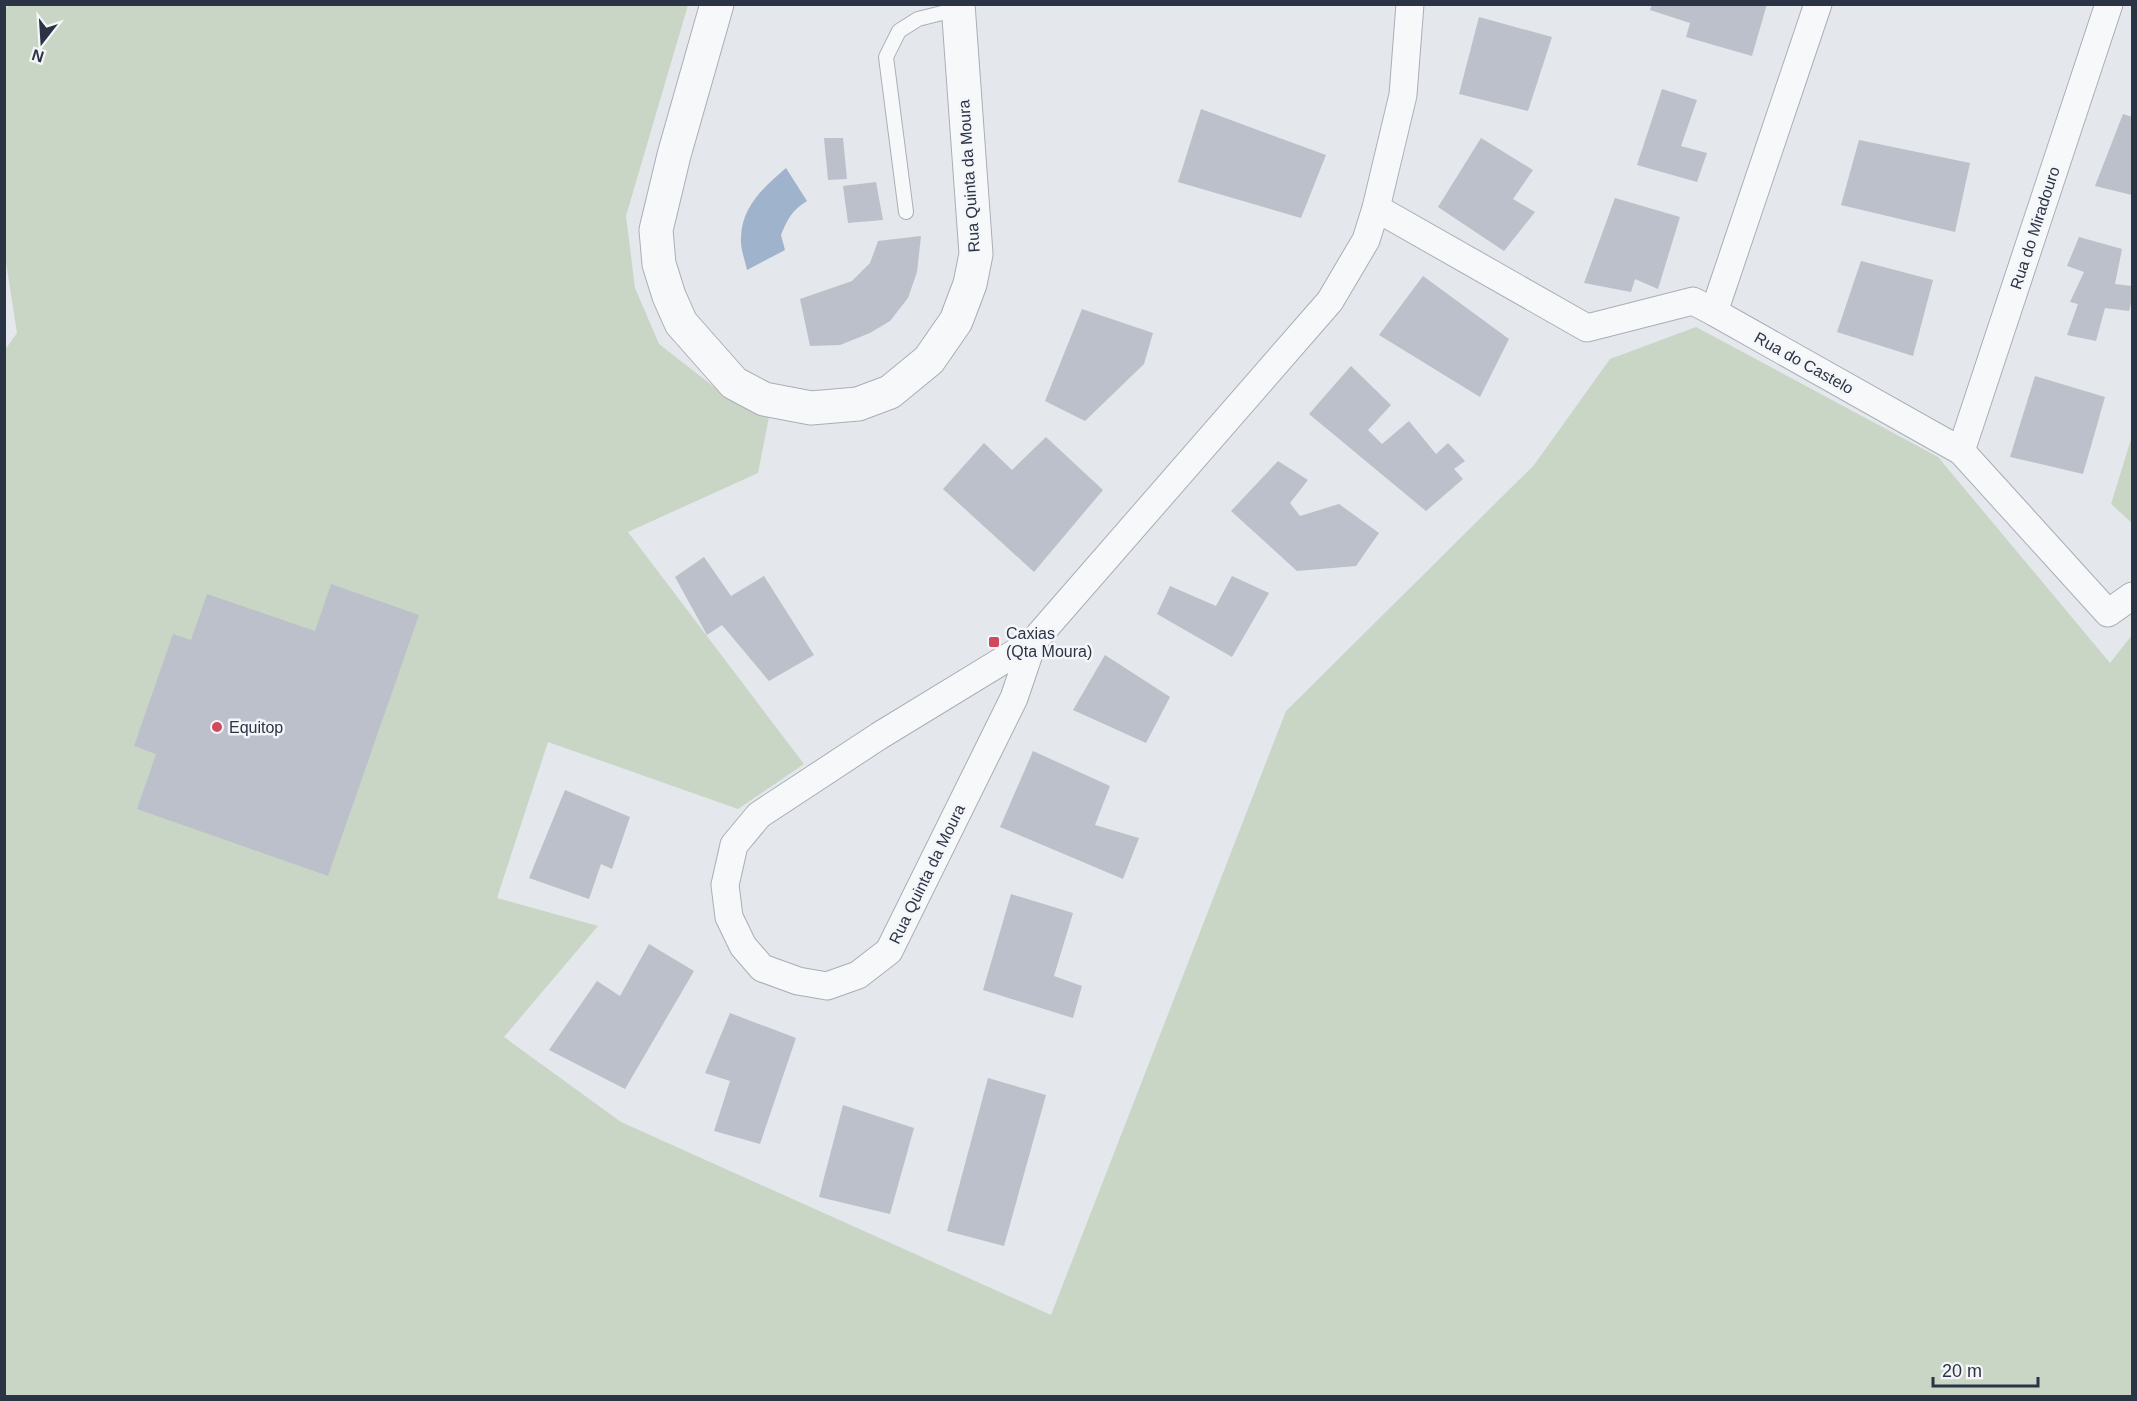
<svg xmlns="http://www.w3.org/2000/svg" width="2137" height="1401" font-family="Arial,sans-serif">
<style>
.green{fill:#c9d6c5}
.water{fill:#9fb4cc}
.building{fill:#bbc0ca}
.lines{fill:none;stroke-linecap:round;stroke-linejoin:round}
.service-casing{stroke:#a9aeb7;stroke-width:16}
.minor-casing{stroke:#a9aeb7;stroke-width:29}
.tertiary-casing{stroke:#a9aeb7;stroke-width:35}
.service{stroke:#f7f8fa;stroke-width:14}
.minor{stroke:#f7f8fa;stroke-width:27}
.tertiary{stroke:#f7f8fa;stroke-width:33}
.poi-dot{fill:#d1495b;stroke:#f4f6f9;stroke-width:2}
.labels{text-anchor:middle;dominant-baseline:central;stroke-width:5;stroke-linejoin:round;paint-order:stroke}
.street-label{font-size:16px;fill:#2b3445;stroke:#f4f6f9}
.poi-label{font-size:16px;fill:#2b3445;stroke:#f4f6f9;text-anchor:start}
</style>
<rect width="100%" height="100%" fill="#e4e7ec"/>
<g class="green">
<path d="M10,5H688L626,216L635,288L659,344L718,390L769,417L758,473L628,532L804,764L738,809L548,742L497,898L598,926L504,1037L621,1122L1051,1315L1286,711L1534,465L1610,359L1696,327L1938,457L2110,663L2132,635V1396H5L4,351L17,333L4,250V9Z"/>
<path d="M2132,436V523L2111,504Z"/>
</g>
<path class="water" d="M786,168L807,201C792,210 787,220 781,235L785,250L747,270C745,260 740,248 741,237C742,206 764,187 786,168Z"/>
<g class="building">
<path d="M1652,4H1767L1752,56L1686,37L1690,23L1650,10Z"/>
<path d="M1479,17L1552,37L1528,111L1459,94Z"/>
<path d="M1662,89L1697,100L1681,146L1707,153L1697,182L1637,165Z"/>
<path d="M1201,109L1326,155L1301,218L1178,182Z"/>
<path d="M2123,114L2132,117V195L2095,186Z"/>
<path d="M824,138H843L847,179L828,180Z"/>
<path d="M1481,138L1533,170L1513,199L1535,212L1504,251L1438,207Z"/>
<path d="M1859,140L1970,163L1955,232L1841,205Z"/>
<path d="M876,182L883,220L848,223L843,186Z"/>
<path d="M1615,198L1680,217L1658,289L1635,279L1631,292L1584,283Z"/>
<path d="M921,236L917,272L908,298L890,321L870,333L840,345L810,346L800,299L852,281L870,263L878,241Z"/>
<path d="M2079,237L2122,249L2115,284L2132,286V299L2129,311L2105,308L2096,341L2067,335L2078,304L2070,302L2084,272L2067,266Z"/>
<path d="M1861,261L1933,280L1913,356L1837,332Z"/>
<path d="M1423,276L1509,339L1480,397L1379,335Z"/>
<path d="M1082,309L1153,333L1144,364L1085,421L1045,401Z"/>
<path d="M1351,366L1391,405L1368,430L1382,444L1409,421L1436,454L1448,443L1465,461L1454,469L1463,479L1426,511L1309,414Z"/>
<path d="M2035,376L2105,397L2083,474L2010,457Z"/>
<path d="M1046,437L1103,490L1034,572L943,489L984,443L1012,470Z"/>
<path d="M1278,461L1308,480L1290,503L1300,516L1339,504L1379,533L1356,566L1297,571L1231,511Z"/>
<path d="M704,557L731,596L764,576L814,655L769,681L722,625L707,635L675,577Z"/>
<path d="M1232,576L1269,593L1232,657L1157,614L1170,586L1216,606Z"/>
<path d="M331,584L419,615L328,876L137,809L156,754L134,746L173,634L191,640L207,594L315,631Z"/>
<path d="M1105,655L1170,697L1146,743L1073,710Z"/>
<path d="M1033,751L1110,786L1095,825L1139,838L1123,879L1000,827Z"/>
<path d="M565,790L630,817L612,869L601,864L589,899L529,878Z"/>
<path d="M1011,894L1073,913L1054,976L1082,986L1073,1018L983,990Z"/>
<path d="M649,944L694,971L625,1089L549,1050L597,981L620,996Z"/>
<path d="M730,1013L796,1038L760,1144L714,1131L730,1081L705,1073Z"/>
<path d="M988,1078L1046,1095L1004,1246L947,1231Z"/>
<path d="M843,1105L914,1128L890,1214L819,1197Z"/>
</g>
<g class="lines">
<g class="service-casing">
<path id="service" d="M906,212L886,57L899,31L918,19L958,9"/>
</g>
<g class="minor-casing">
<g id="minor">
<path d="M1818,4L1714,312L1961,451L2108,613L2132,596"/>
<path d="M1376,208L1587,328L1693,301L1714,312"/>
<path d="M1961,451L2109,4"/>
<path d="M1033,642L1014,698L889,951L858,975L827,986L798,981L762,968L743,946L729,917L725,885L734,845L759,815L879,736L1033,642L1330,301L1366,240L1376,208L1403,95L1410,4"/>
</g>
</g>
<g class="tertiary-casing">
<path id="tertiary" d="M717,4L674,155L656,230L659,264L669,296L681,323L734,383L764,399L811,408L858,404L890,392L929,360L956,321L970,284L976,254L958,4"/>
</g>
<use href="#service" class="service"/>
<use href="#minor" class="minor"/>
<use href="#tertiary" class="tertiary"/>
</g>
<g class="poi-dot">
<rect x="988" y="636" width="12" height="12" rx="3"/>
<circle cx="217" cy="727" r="6"/>
</g>
<g class="labels">
<g class="street-label">
<text transform="translate(969 176) rotate(-94)">Rua Quinta da Moura</text>
<text transform="translate(2035 228) rotate(-72)">Rua do Miradouro</text>
<text transform="translate(1804 363) rotate(29)">Rua do Castelo</text>
<text transform="translate(927 874) rotate(-64)">Rua Quinta da Moura</text>
</g>
<g class="poi-label">
<text x="1006" y="633">Caxias<tspan x="1006" dy="18">(Qta Moura)</tspan></text>
<text x="229" y="727">Equitop</text>
</g>
</g>
<rect width="2137" height="1401" fill="none" stroke="#2b3445" stroke-width="12"/>
<g transform="translate(42 42) rotate(197)" stroke="#f4f6f9" stroke-width="4.5" paint-order="stroke">
<path d="M0-4.5L10 22L0 15L-10 22Z" fill="#2b3445"/>
<text y="-9" font-size="16" font-weight="bold" text-anchor="middle" fill="#2b3445">N</text>
</g>
<path d="M1933 1377v9h105v-9" fill="none" stroke="#2b3445" stroke-width="3"/>
<text x="1942" y="1377" font-size="18" fill="#2b3445" stroke="#f4f6f9" stroke-width="4.5" paint-order="stroke">20 m</text>
</svg>
